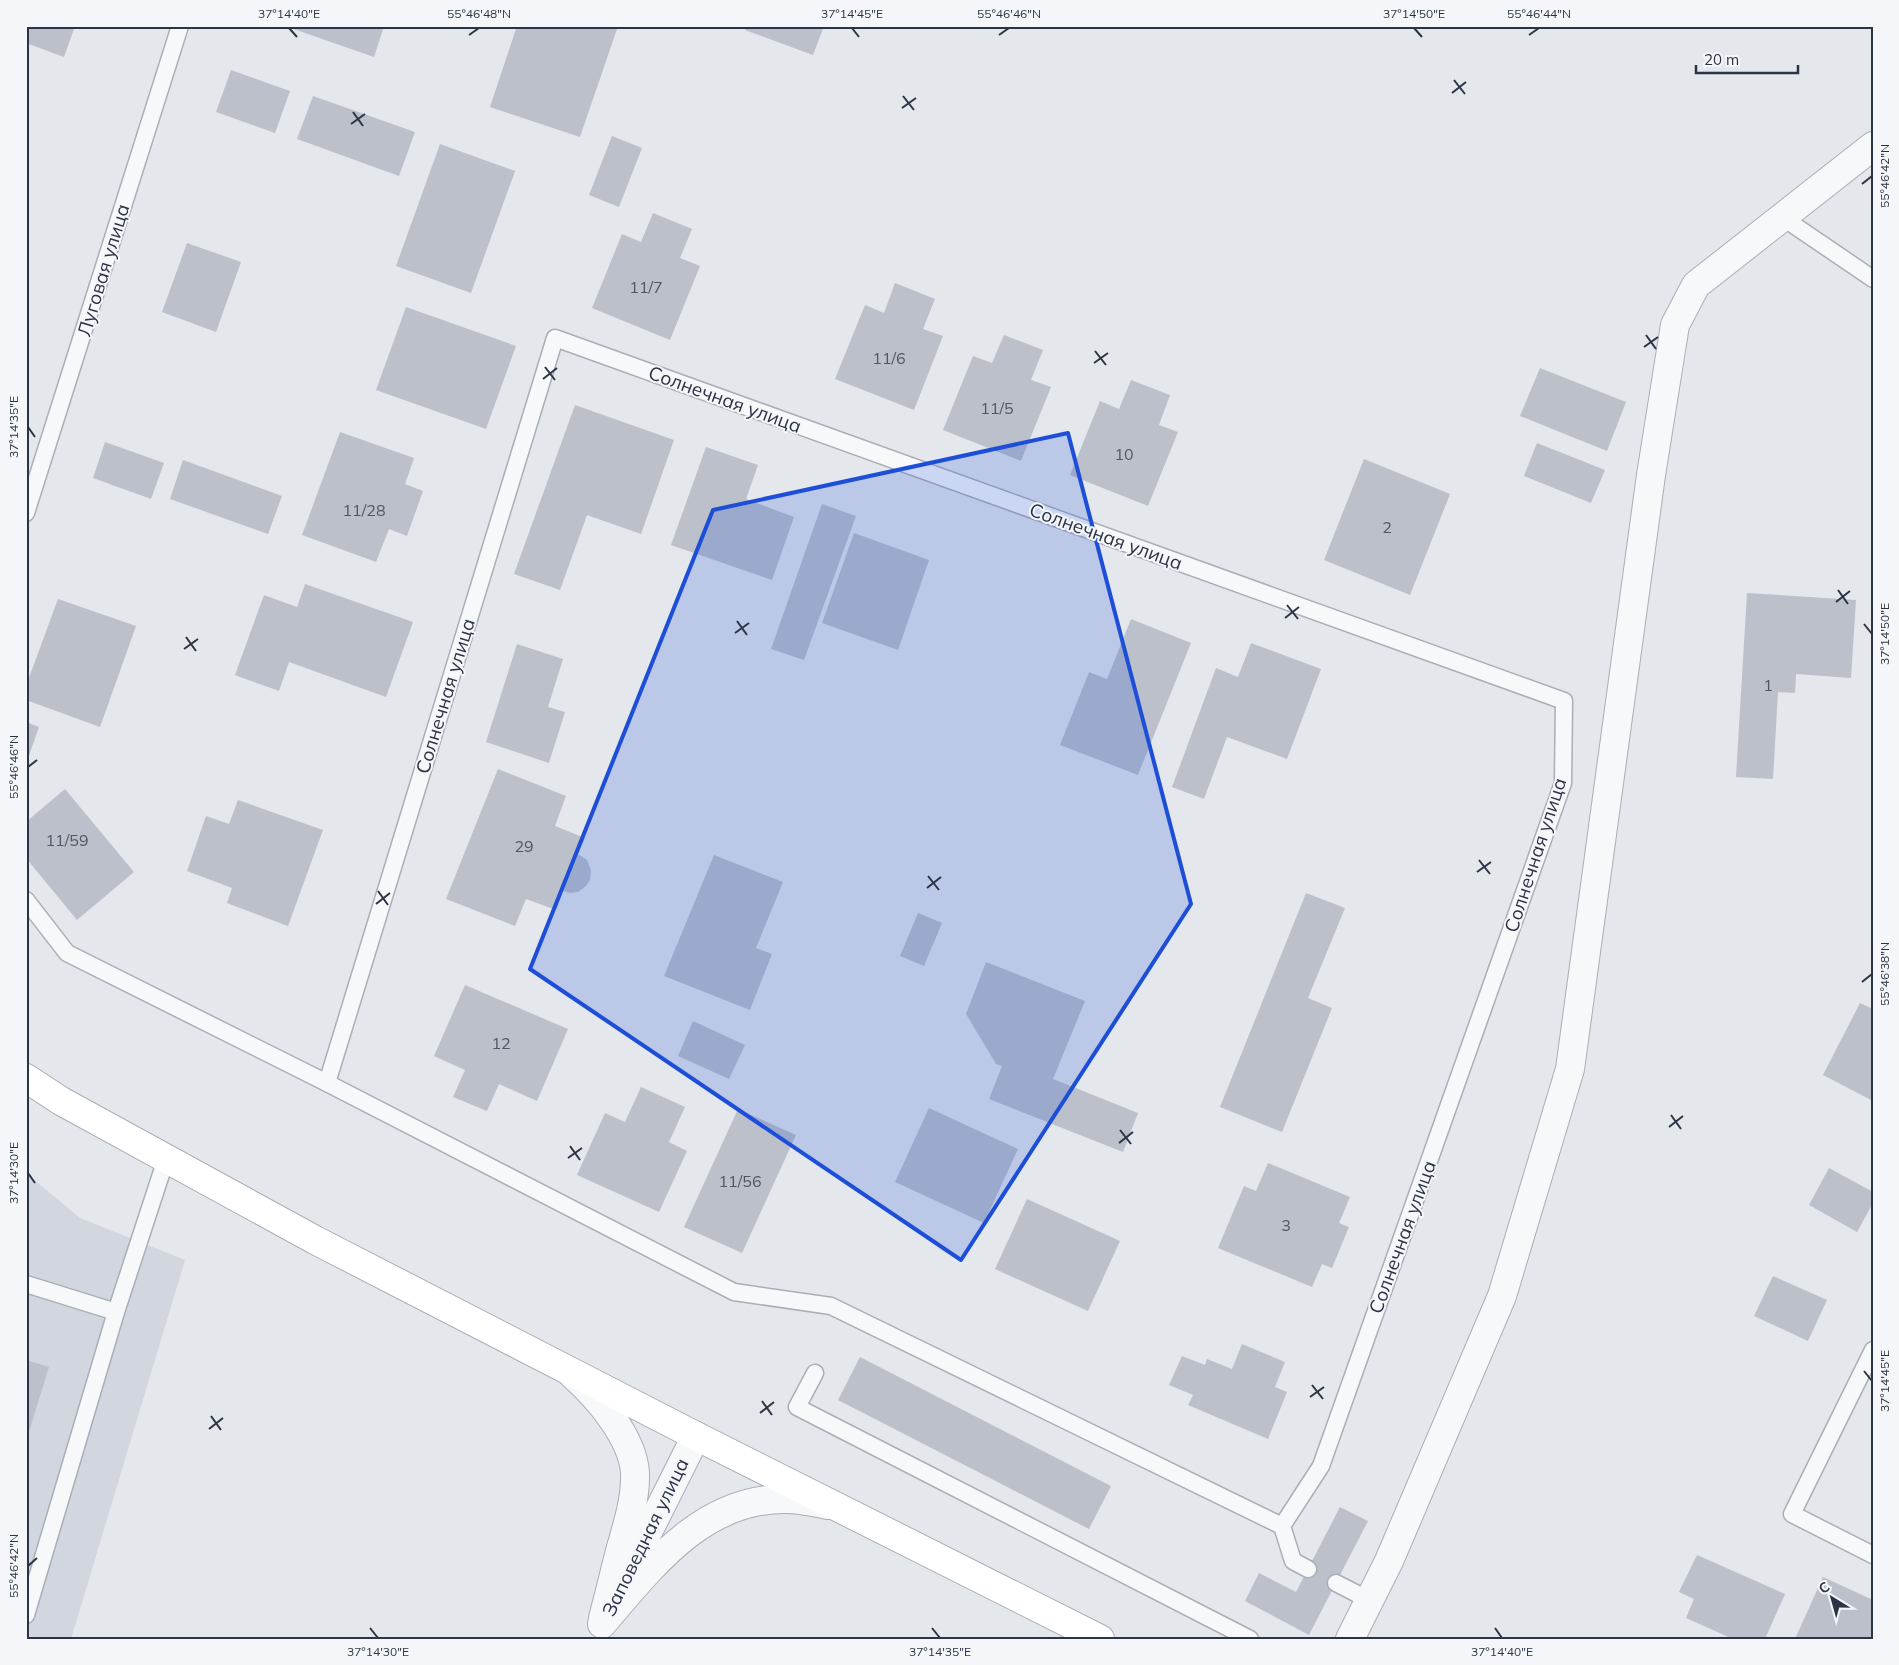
<svg xmlns="http://www.w3.org/2000/svg" width="1899" height="1665" font-family="Mulish,sans-serif">
<style>
.built{fill:#d2d6de}
.building{fill:#bbc0ca}
.lines{fill:none;stroke-linecap:round;stroke-linejoin:round}
.lane-casing{stroke:#a9aeb7;stroke-width:19}
.street-casing{stroke:#a9aeb7;stroke-width:30}
.secondary-casing{stroke:#a9aeb7;stroke-width:30}
.lane{stroke:#f7f8fa;stroke-width:16}
.street{stroke:#f7f8fa;stroke-width:28}
.secondary{stroke:#fff;stroke-width:28}
.marked{fill:#1d4ed8;fill-opacity:0.2;stroke:#1d4ed8;stroke-width:4;stroke-linejoin:round}
.ticks{fill:none;stroke:#2b3445;stroke-width:2}
.labels{text-anchor:middle;dominant-baseline:central;stroke-width:4;stroke-linejoin:round;paint-order:stroke}
.number-label{font-size:16px;fill:#4f5766}
.street-label{font-size:19px;fill:#2b3445;stroke:#f4f6f9}
.neatline{fill:none;stroke:#2b3445;stroke-width:2}
.ticks-label{font-size:12px;text-anchor:middle;fill:#2b3445}
</style>
<rect width="100%" height="100%" fill="#e4e7ec"/>
<path class="built" d="M26,1173L80,1218L185,1260L71,1639H26Z"/>
<g class="building">
<path d="M26,26H75L64,57L26,43Z"/>
<path d="M285,26H384L374,57Z"/>
<path d="M517,26H618L580,137L490,107Z"/>
<path d="M747,26H824L813,55L745,30Z"/>
<path d="M231,70L290,91L275,133L216,112Z"/>
<path d="M313,96L415,132L399,176L297,139Z"/>
<path d="M612,136L642,148L619,207L589,195Z"/>
<path d="M440,144L515,171L471,293L396,266Z"/>
<path d="M653,213L692,229L680,258L700,266L670,340L592,308L622,234L641,242Z"/>
<path d="M187,243L241,262L216,332L162,312Z"/>
<path d="M895,283L935,299L923,329L943,336L914,410L835,379L865,305L884,313Z"/>
<path d="M406,307L516,346L486,429L376,390Z"/>
<path d="M1004,335L1043,350L1031,380L1051,387L1021,461L943,430L973,356L992,363Z"/>
<path d="M1540,368L1626,402L1607,451L1520,416Z"/>
<path d="M1131,380L1170,395L1159,425L1178,432L1148,506L1070,475L1100,401L1119,409Z"/>
<path d="M575,405L674,440L641,534L587,515L560,590L514,574Z"/>
<path d="M340,432L414,458L405,484L423,491L407,536L389,529L376,562L302,535Z"/>
<path d="M105,442L164,463L151,499L93,478Z"/>
<path d="M1537,443L1605,470L1591,503L1524,476Z"/>
<path d="M706,447L758,465L746,499L794,517L772,580L671,545Z"/>
<path d="M1364,459L1450,494L1410,595L1324,560Z"/>
<path d="M183,460L282,496L268,534L170,499Z"/>
<path d="M822,504L856,516L804,660L771,649Z"/>
<path d="M854,533L929,560L898,650L822,623Z"/>
<path d="M305,584L413,622L386,697L289,662L279,691L235,675L264,595L297,607Z"/>
<path d="M1747,593L1856,600L1851,678L1796,674L1795,693L1778,692L1773,779L1736,777Z"/>
<path d="M58,599L136,626L100,727L26,700V686Z"/>
<path d="M1131,619L1191,643L1138,775L1060,745L1089,672L1107,679Z"/>
<path d="M1251,643L1321,669L1287,759L1227,737L1204,799L1172,787L1216,668L1238,677Z"/>
<path d="M517,644L563,659L548,707L565,712L549,763L486,742Z"/>
<path d="M26,722L39,727L27,761H26Z"/>
<path d="M498,769L566,796L555,826L585,838L578,854L587,860L591,870L590,880L586,886L578,892L570,893L563,891L556,910L526,899L515,926L446,899Z"/>
<path d="M65,789L134,872L77,920L26,858V822Z"/>
<path d="M238,800L323,830L288,926L227,903L232,888L187,871L206,816L229,824Z"/>
<path d="M714,855L783,882L756,948L772,954L750,1010L664,976Z"/>
<path d="M1306,893L1345,908L1308,998L1332,1008L1282,1132L1220,1107Z"/>
<path d="M918,913L942,923L924,966L900,956Z"/>
<path d="M986,962L1085,1001L1053,1079L1138,1113L1123,1152L989,1099L1002,1066L996,1064L966,1014Z"/>
<path d="M465,985L568,1029L537,1101L499,1084L487,1111L453,1097L465,1070L434,1056Z"/>
<path d="M1860,1003L1873,1009V1101L1823,1075Z"/>
<path d="M693,1021L745,1045L729,1079L678,1056Z"/>
<path d="M641,1087L685,1107L669,1142L687,1151L659,1212L577,1175L605,1113L625,1122Z"/>
<path d="M929,1108L1018,1149L984,1223L895,1182Z"/>
<path d="M738,1109L796,1135L742,1253L684,1227Z"/>
<path d="M1268,1163L1350,1197L1339,1223L1349,1227L1332,1268L1322,1264L1312,1287L1218,1248L1244,1186L1256,1191Z"/>
<path d="M1829,1168L1873,1192V1203L1857,1232L1809,1205Z"/>
<path d="M1027,1199L1120,1241L1088,1311L995,1269Z"/>
<path d="M1773,1276L1827,1300L1808,1341L1754,1316Z"/>
<path d="M1242,1344L1285,1362L1275,1387L1287,1392L1268,1439L1188,1405L1193,1395L1169,1385L1182,1356L1205,1365L1207,1359L1232,1369Z"/>
<path d="M860,1357L1111,1486L1089,1529L838,1400Z"/>
<path d="M26,1360L49,1367L27,1438H26Z"/>
<path d="M1340,1507L1368,1521L1309,1635L1245,1601L1259,1573L1296,1592Z"/>
<path d="M1697,1555L1785,1594L1765,1639H1733L1686,1618L1694,1599L1679,1592Z"/>
<path d="M1823,1577L1873,1600V1639H1795Z"/>
</g>
<g class="lines">
<g class="lane-casing">
<g id="lane">
<path d="M1782,217L1873,279"/>
<path d="M26,513L180,26"/>
<path d="M26,900L67,953L327,1083L734,1292L831,1306L1282,1526L1293,1561L1308,1569"/>
<path d="M327,1083L555,338L1564,701L1563,783L1321,1466L1282,1526"/>
<path d="M26,1284L116,1312"/>
<path d="M1873,1350L1792,1514L1873,1555"/>
<path d="M815,1373L797,1407L1250,1639"/>
<path d="M1336,1583L1369,1600"/>
<path d="M26,1615L116,1312L166,1159"/>
</g>
</g>
<g class="street-casing">
<g id="street">
<path d="M573,1375C598,1397 633,1438 635,1473C636,1499 627,1526 620,1551C614,1574 609,1596 603,1618"/>
<path d="M624,1580L696,1436"/>
<path d="M602,1624C651,1567 702,1498 786,1499C800,1499 814,1502 828,1505"/>
<path d="M1350,1639L1389,1561L1502,1296L1570,1069L1651,475L1675,325L1696,285L1873,146"/>
</g>
</g>
<g class="secondary-casing">
<path id="secondary" d="M26,1078L61,1101L315,1240L696,1436L1100,1639"/>
</g>
<use href="#lane" class="lane"/>
<use href="#street" class="street"/>
<use href="#secondary" class="secondary"/>
</g>
<path class="marked" d="M1068,433L1191,904L961,1260L530,969L713,510Z"/>
<path class="ticks" d="M289,28L297,37M852,28L859,37M1414,28L1422,37M469,35L479,28M999,35L1009,28M1529,35L1539,28M1454,80L1465,94M1452,93L1466,82M903,96L914,110M902,108L916,98M353,112L363,126M351,124L365,114M1862,184L1872,176M1646,335L1656,349M1644,347L1658,337M1095,351L1106,365M1094,363L1108,353M545,367L555,380M543,379L557,368M28,427L35,437M1838,590L1848,604M1836,602L1850,591M1287,605L1298,619M1285,618L1299,607M737,621L747,635M1864,624L1872,634M735,633L749,623M186,637L196,651M184,649L198,639M28,767L37,760M1479,860L1490,874M1477,872L1491,862M928,876L939,890M927,888L941,877M378,891L388,905M376,904L390,893M1862,982L1872,974M1671,1115L1681,1129M1669,1127L1683,1116M1120,1130L1131,1144M1119,1143L1133,1132M570,1146L580,1160M568,1158L582,1148M28,1173L35,1183M1864,1371L1872,1381M1312,1385L1323,1399M1310,1397L1324,1387M762,1401L772,1415M760,1413L774,1402M211,1416L221,1430M209,1429L223,1418M28,1566L37,1558M370,1628L378,1638M932,1628L940,1638M1495,1628L1502,1638"/>
<g class="labels">
<g class="number-label">
<text x="646" y="287">11/7</text>
<text x="889" y="358">11/6</text>
<text x="997" y="408">11/5</text>
<text x="1124" y="454">10</text>
<text x="364" y="510">11/28</text>
<text x="1387" y="527">2</text>
<text x="1768" y="685">1</text>
<text x="67" y="840">11/59</text>
<text x="524" y="846">29</text>
<text x="501" y="1043">12</text>
<text x="740" y="1181">11/56</text>
<text x="1286" y="1225">3</text>
</g>
<g class="street-label">
<text transform="translate(103 270) rotate(-73)">Луговая улица</text>
<text transform="translate(725 399) rotate(20)">Солнечная улица</text>
<text transform="translate(1106 536) rotate(20)">Солнечная улица</text>
<text transform="translate(445 696) rotate(-73)">Солнечная улица</text>
<text transform="translate(1535 855) rotate(-72)">Солнечная улица</text>
<text transform="translate(1402 1237) rotate(-70)">Солнечная улица</text>
<text transform="translate(645 1537) rotate(-64)">Заповедная улица</text>
</g>
</g>
<rect width="1899" height="1665" fill="none" stroke="#f4f6f9" stroke-width="55"/>
<g transform="translate(1832 1598) rotate(323)" stroke="#f4f6f9" stroke-width="4" paint-order="stroke">
<path d="M0-4L9 19L0 12L-9 19Z" fill="#2b3445"/>
<text y="-8" font-size="14" font-weight="bold" text-anchor="middle" fill="#2b3445">С</text>
</g>
<path d="M1696 65v8h102v-8" fill="none" stroke="#2b3445" stroke-width="2.5"/>
<text x="1704" y="65" font-size="15" fill="#2b3445" stroke="#f4f6f9" stroke-width="4" paint-order="stroke">20 m</text>
<rect x="28" y="28" width="1844" height="1610" class="neatline"/>
<g class="ticks-label">
<text x="289" y="18">37°14'40"E</text>
<text x="479" y="18">55°46'48"N</text>
<text x="852" y="18">37°14'45"E</text>
<text x="1009" y="18">55°46'46"N</text>
<text x="1414" y="18">37°14'50"E</text>
<text x="1539" y="18">55°46'44"N</text>
<text transform="translate(1885 176) rotate(-90)" y="4">55°46'42"N</text>
<text transform="translate(14 427) rotate(-90)" y="4">37°14'35"E</text>
<text transform="translate(1885 634) rotate(-90)" y="4">37°14'50"E</text>
<text transform="translate(14 767) rotate(-90)" y="4">55°46'46"N</text>
<text transform="translate(1885 974) rotate(-90)" y="4">55°46'38"N</text>
<text transform="translate(14 1173) rotate(-90)" y="4">37°14'30"E</text>
<text transform="translate(1885 1381) rotate(-90)" y="4">37°14'45"E</text>
<text transform="translate(14 1566) rotate(-90)" y="4">55°46'42"N</text>
<text x="378" y="1656">37°14'30"E</text>
<text x="940" y="1656">37°14'35"E</text>
<text x="1502" y="1656">37°14'40"E</text>
</g>
</svg>
